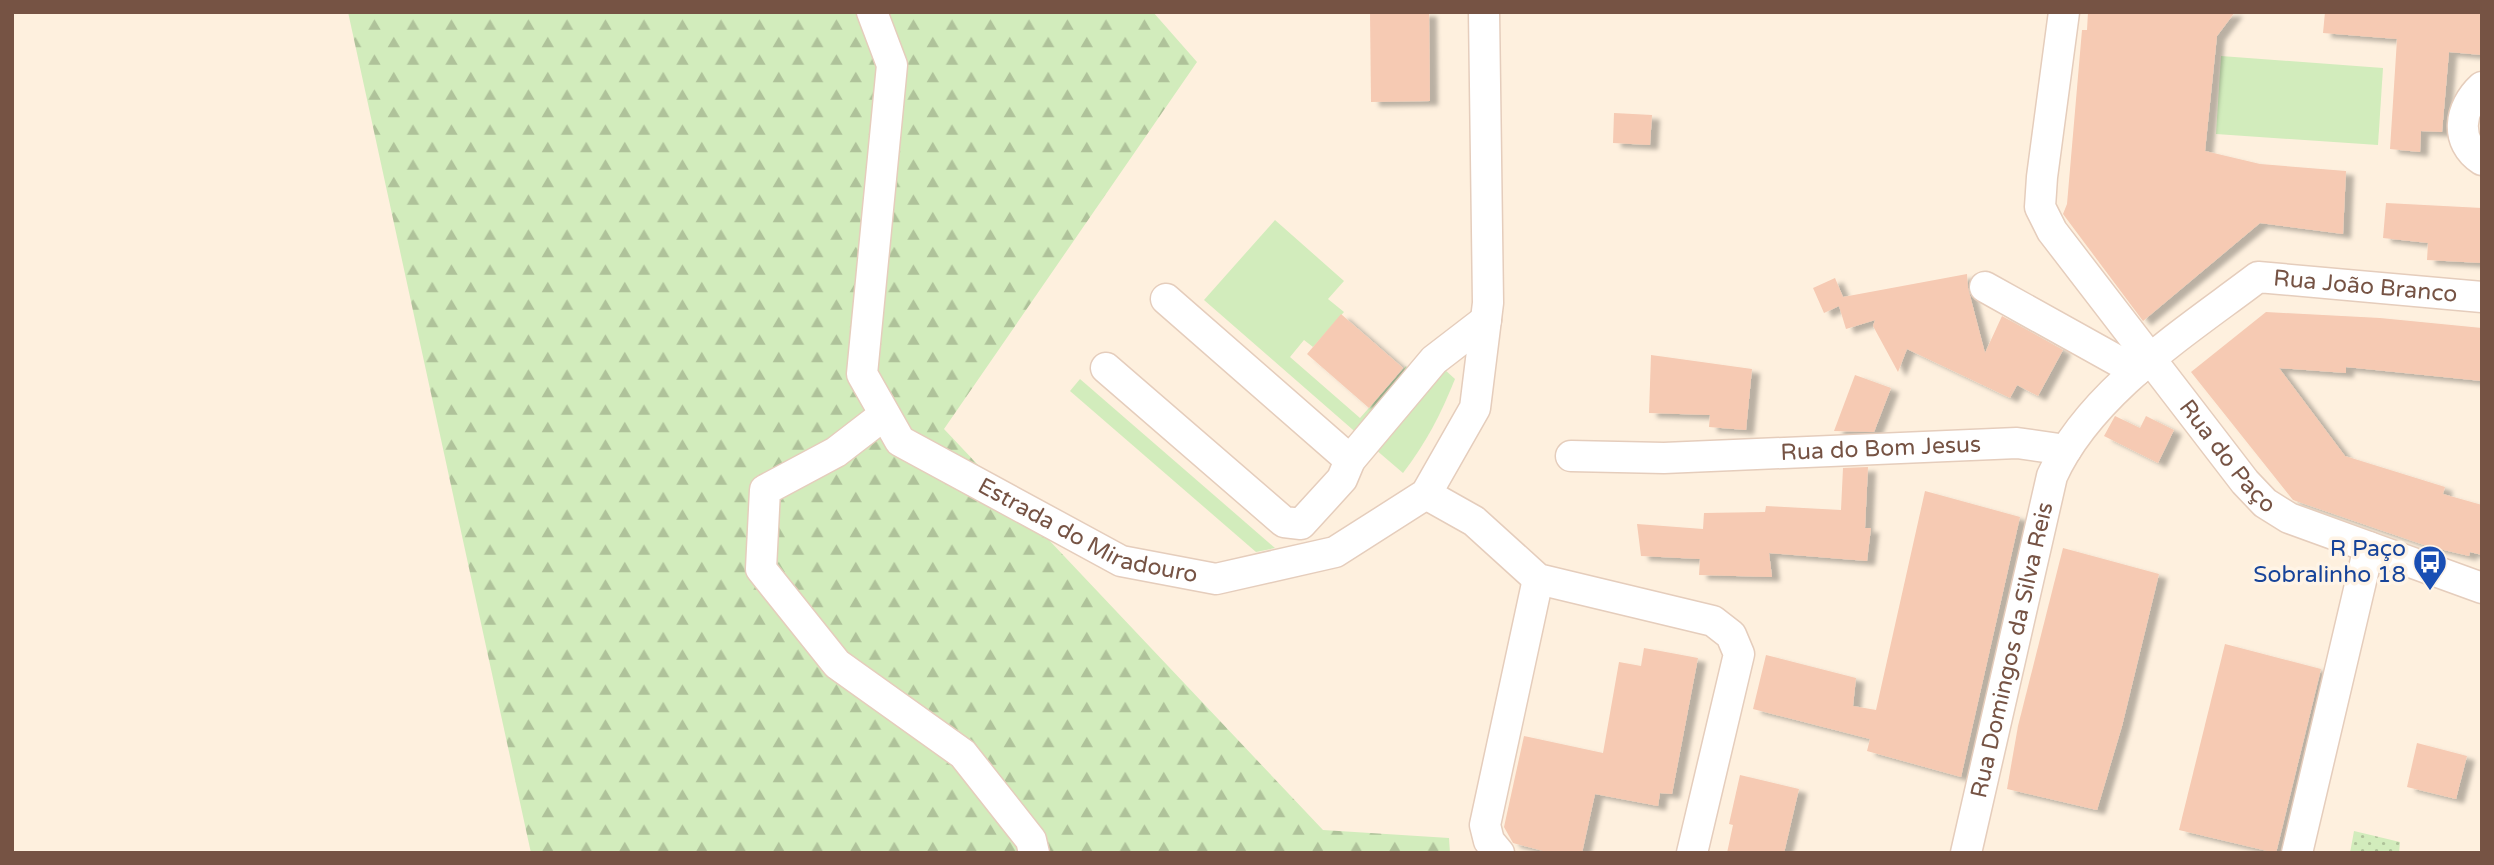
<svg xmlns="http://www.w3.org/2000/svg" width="2494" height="865" font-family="'Varela Round',sans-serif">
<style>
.grass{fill:#d2ecbc}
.forest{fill:url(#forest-firs)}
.park{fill:url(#park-dots)}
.building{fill:#f6cab3;filter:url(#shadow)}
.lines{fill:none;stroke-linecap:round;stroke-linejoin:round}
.minor-casing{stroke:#e5cdbc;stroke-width:33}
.minor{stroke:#fff;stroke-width:30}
.labels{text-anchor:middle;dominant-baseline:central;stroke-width:7;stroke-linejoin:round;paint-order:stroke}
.street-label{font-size:23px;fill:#765344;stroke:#fff4e6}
.transit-label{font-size:23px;fill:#164399;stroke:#fff4e6;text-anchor:end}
</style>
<defs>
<pattern id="forest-firs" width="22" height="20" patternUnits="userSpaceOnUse" patternTransform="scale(1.75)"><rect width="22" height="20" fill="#d2ecbc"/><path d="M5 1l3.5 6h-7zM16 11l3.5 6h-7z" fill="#afc29a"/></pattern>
<pattern id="park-dots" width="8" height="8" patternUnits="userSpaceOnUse" patternTransform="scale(1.75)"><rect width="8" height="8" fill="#d2ecbc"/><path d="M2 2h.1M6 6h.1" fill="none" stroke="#afc29a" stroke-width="1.8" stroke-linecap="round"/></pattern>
<filter id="shadow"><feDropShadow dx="8" dy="4.5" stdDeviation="2" flood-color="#0004"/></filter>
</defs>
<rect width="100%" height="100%" fill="#fef0de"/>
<g class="grass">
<path d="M2221,56L2383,68L2378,145L2216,134Z"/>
<path d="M1275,220L1344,281L1328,299L1344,312L1313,347L1304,340L1290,357L1360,418L1406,366L1410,372L1360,436L1204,300Z"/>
<path d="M1445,370L1455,379C1441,414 1426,443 1403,473L1375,449Z"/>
<path d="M1080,379L1275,548L1256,552L1070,391Z"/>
</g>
<path class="forest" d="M348,12H1153L1197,62L944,429L1323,830L1449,838L1450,853H531Z"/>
<path class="park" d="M2354,831L2400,842L2399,853H2350Z"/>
<g class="building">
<path d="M1370,12H1429L1430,101L1371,102Z"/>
<path d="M2088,12H2235L2217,36L2205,151L2260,164L2346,171L2343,234L2260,223L2143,321L2063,214L2067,204L2082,30H2087Z"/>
<path d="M2325,12H2482V55L2449,52L2442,132L2421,131L2420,152L2390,149L2397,39L2323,33Z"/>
<path d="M1614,113L1652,115L1650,145L1613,143Z"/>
<path d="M2386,203L2482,208V263L2427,260L2428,243L2383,238Z"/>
<path d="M1967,274L1968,288L1985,353L2002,316L2063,350L2038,396L2017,385L2010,398L1907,349L1898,372L1873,326L1875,320L1846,329L1839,306L1824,313L1813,288L1835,278L1843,297Z"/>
<path d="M2266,312L2380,318L2482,328V381L2346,367V373L2279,368L2345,456L2445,487L2443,494L2482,505V555L2470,552L2469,556L2427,546L2293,500L2191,372Z"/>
<path d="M1341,314L1403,368L1369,408L1307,354Z"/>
<path d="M1651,355L1752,369L1746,430L1709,427L1710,415L1649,413Z"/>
<path d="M1855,375L1891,388L1874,432L1834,431Z"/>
<path d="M2115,416L2140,428L2146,416L2174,430L2158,463L2104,436Z"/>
<path d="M1868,467L1865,528H1871L1867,561L1769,553L1772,577L1699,575L1700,559L1641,556L1637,524L1703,529L1704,513L1765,512L1766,506L1841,510L1843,468Z"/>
<path d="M1925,491L2020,517L1961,777L1867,751L1870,739L1753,709L1766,655L1856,678L1853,706L1876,710Z"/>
<path d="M2063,548L2159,574L2122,726L2097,810L2007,789L2018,726Z"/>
<path d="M2225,644L2321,669L2276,853L2179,830Z"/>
<path d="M1644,648L1698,658L1672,794L1660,793L1658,806L1595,794L1582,853H1551L1513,843L1504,827L1524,736L1603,753L1619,662L1641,666Z"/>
<path d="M2417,743L2467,756L2456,799L2407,787Z"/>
<path d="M1740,775L1799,789L1784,853H1727L1733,825L1729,824Z"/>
</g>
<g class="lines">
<g class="minor-casing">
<g id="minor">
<path id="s1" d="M872,12L892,65L862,374L900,441L1121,561L1216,579L1335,552L1426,494L1475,408L1488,303L1484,12"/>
<path id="s2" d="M2064,12L2042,177L2040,207L2052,231L2245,482L2265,503L2289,518L2482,588"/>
<path d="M2482,87C2459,108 2454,142 2482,160"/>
<path d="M1985,287L2136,371"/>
<path d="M1166,299L1350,460"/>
<path d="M1106,368L1284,522L1301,524L1342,479L1350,460L1434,360L1486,320"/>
<path d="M884,415L836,452L765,490L761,569L837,664L963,754L1031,840L1034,853"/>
<path id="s3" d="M1571,456L1664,458L2017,443L2066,450"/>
<path d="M1426,494L1474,521L1538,579L1713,621L1731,635L1739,654L1692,853"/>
<path d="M1499,853L1489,841L1485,825L1538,579"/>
<path id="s4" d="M1966,853L2052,476C2090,392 2187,331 2258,277L2482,297"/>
<path d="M2297,853L2369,547"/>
</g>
</g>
<use href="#minor" class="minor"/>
</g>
<defs>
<g id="bus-pin" transform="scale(1.75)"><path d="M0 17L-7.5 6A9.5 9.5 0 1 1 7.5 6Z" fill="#1a4fb4" stroke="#fff4e6"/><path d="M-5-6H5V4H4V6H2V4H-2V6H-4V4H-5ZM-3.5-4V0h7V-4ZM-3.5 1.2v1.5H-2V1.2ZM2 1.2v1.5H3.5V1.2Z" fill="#fff"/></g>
</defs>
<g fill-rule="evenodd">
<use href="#bus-pin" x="2430" y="562"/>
</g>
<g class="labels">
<g class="street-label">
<text stroke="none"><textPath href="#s4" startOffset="784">Rua João Branco</textPath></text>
<text stroke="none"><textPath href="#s3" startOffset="310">Rua do Bom Jesus</textPath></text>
<text stroke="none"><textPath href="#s2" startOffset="509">Rua do Paço</textPath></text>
<text stroke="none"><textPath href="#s1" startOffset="654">Estrada do Miradouro</textPath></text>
<text stroke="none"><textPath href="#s4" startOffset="208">Rua Domingos da Silva Reis</textPath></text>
</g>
<g class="transit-label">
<text x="2406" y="549">R Paço<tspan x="2406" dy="26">Sobralinho 18</tspan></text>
</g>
</g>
<rect width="2494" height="865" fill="none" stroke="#765344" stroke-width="28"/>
</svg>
